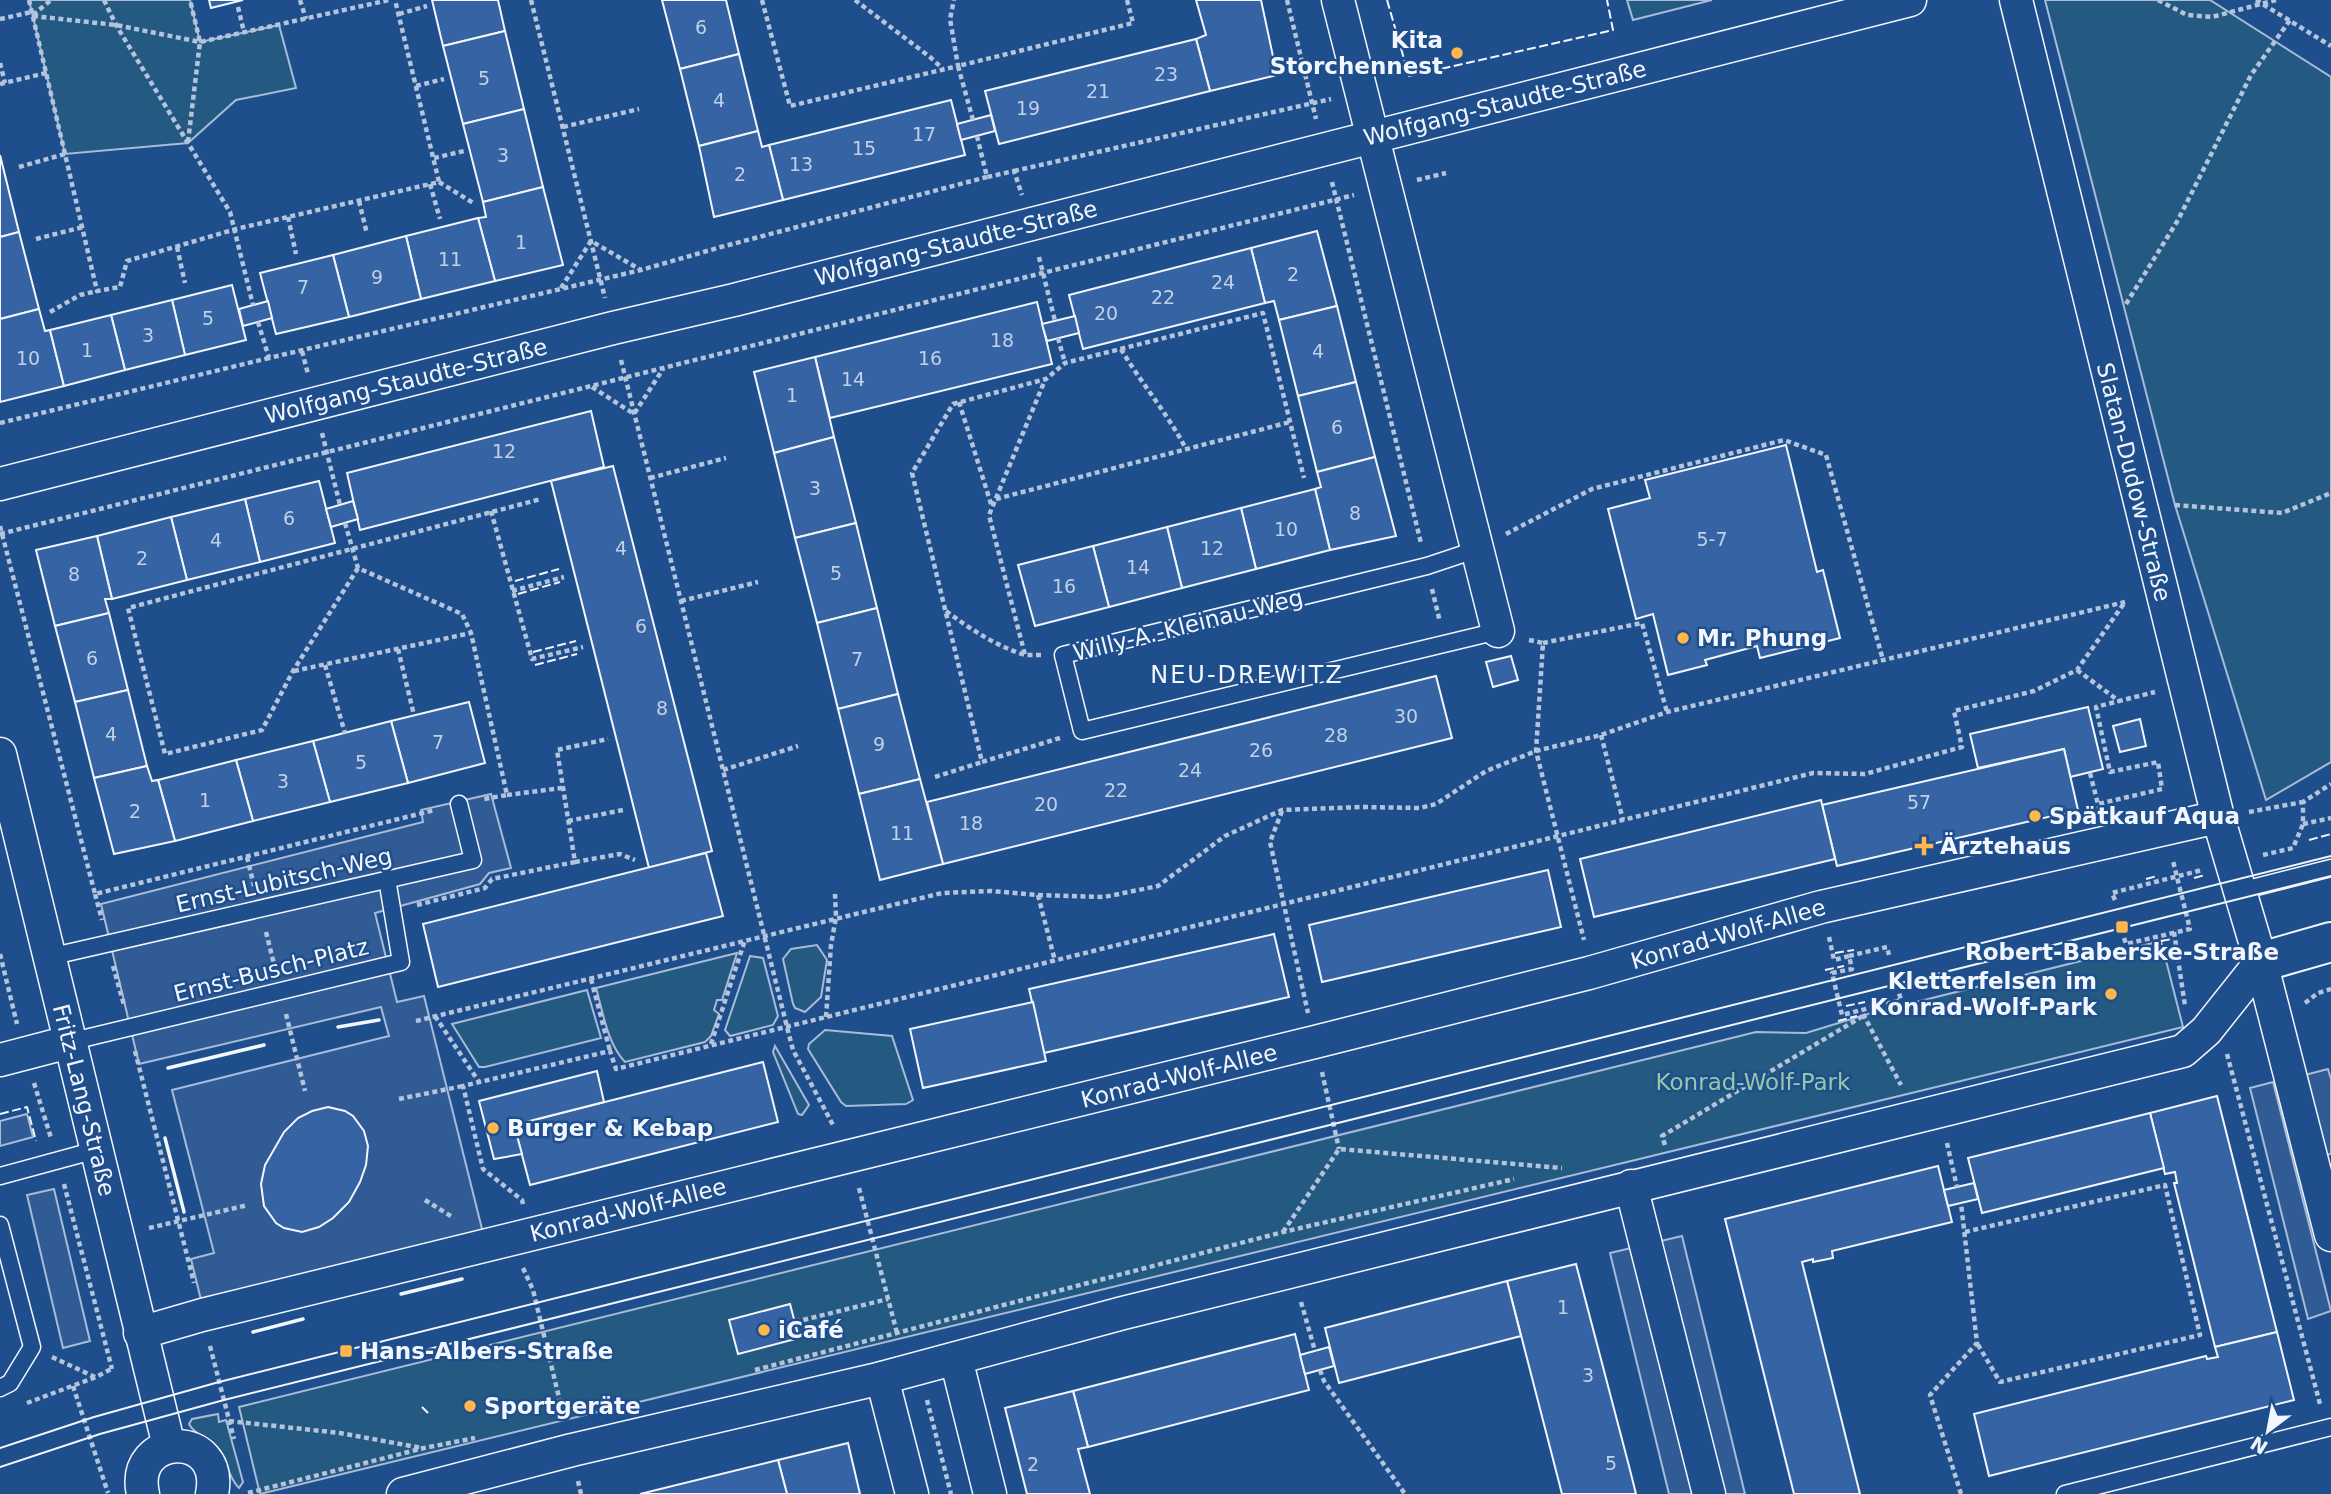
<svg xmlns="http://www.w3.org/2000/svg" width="2331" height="1494" font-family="'DejaVu Sans',sans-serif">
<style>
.green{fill:#245a82;stroke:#a8bbd7;stroke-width:2}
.parking{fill:#305b95;stroke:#a8bbd7;stroke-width:2}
.building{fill:#3563a3;stroke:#f2f6ff;stroke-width:2}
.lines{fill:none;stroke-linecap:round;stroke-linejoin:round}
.service-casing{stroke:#f2f6ff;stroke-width:19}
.minor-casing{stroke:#f2f6ff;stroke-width:35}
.tertiary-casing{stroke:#f2f6ff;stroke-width:42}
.path{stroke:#b3c4dc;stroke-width:4.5;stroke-dasharray:5 3.5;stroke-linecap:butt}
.service{stroke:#1f4e8c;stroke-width:16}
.minor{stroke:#1f4e8c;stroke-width:32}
.tertiary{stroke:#1f4e8c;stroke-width:38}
.tram{stroke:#f2f6ff;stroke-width:2}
.fence{stroke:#f2f6ff;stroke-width:2;stroke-dasharray:9 3.5;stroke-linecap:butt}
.wall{stroke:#f2f6ff;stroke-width:3.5}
.poi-dot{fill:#ffb74d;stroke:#1f4e8c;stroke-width:2.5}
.labels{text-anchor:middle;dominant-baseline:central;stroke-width:5;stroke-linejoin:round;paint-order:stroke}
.number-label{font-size:19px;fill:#c3d1e8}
.poi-label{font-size:23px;font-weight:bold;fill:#f2f6ff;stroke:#1f4e8c;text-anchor:start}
.street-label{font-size:23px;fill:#f2f6ff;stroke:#1f4e8c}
.park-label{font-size:23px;fill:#97c8a6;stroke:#1f4e8c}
.neighbourhood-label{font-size:24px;letter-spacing:2px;fill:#f2f6ff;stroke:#1f4e8c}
</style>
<rect width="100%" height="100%" fill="#1f4e8c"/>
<g class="green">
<path d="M29,0H190L200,42L279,25L296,88L236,100L188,143L65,154Z"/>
<path d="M1627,0H1712L1633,20Z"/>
<path d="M2045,0H2210L2331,77V762L2266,800L2175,505Z"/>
<path d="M2161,941L2183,1027L260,1494L239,1407L1756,1032L1806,1033L1868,1014Z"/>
<path d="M817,945L827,960L821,997L805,1012L795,1008L793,1004L783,959L791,949Z"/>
<path d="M737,953L722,1000H717L714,1010L719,1014L711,1036L705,1042L625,1062C607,1043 603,1012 596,988Z"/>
<path d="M750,956L763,958L778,1016L773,1025L730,1036L725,1030Z"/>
<path d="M587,990L601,1038L485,1067H479L452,1024Z"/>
<path d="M825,1030L892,1036L913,1100L906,1104L846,1106L841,1102L808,1049L809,1044Z"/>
<path d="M775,1046L809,1105L802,1115L798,1114L773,1052Z"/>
<path d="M218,1414L219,1422L226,1420L243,1482L239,1488C228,1477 227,1461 218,1449C210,1438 195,1436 189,1424L192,1419Z"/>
</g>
<g class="parking">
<path d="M491,794L511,868L489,873L480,884L375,913L397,1002L424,996L483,1233L202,1304L191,1259L214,1253L172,1090L389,1036L381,1007L139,1064L101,904L423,822L421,810Z"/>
<path d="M2328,1069L2331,1079V1154L2325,1155L2301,1076Z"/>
<path d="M2273,1082L2331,1311L2308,1319L2250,1088Z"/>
<path d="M27,1114L33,1137L0,1146V1121Z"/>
<path d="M54,1189L90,1341L63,1348L27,1195Z"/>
<path d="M1682,1236L1745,1494H1669L1610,1253Z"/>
</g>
<g class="building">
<path d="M209,0H243L211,8Z"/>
<path d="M432,0H498L505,31L443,46Z"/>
<path d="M662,0H726L739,54L680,69Z"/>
<path d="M1196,0H1261L1277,75L1210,91L1196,39L1206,35Z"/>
<path d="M505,31L524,109L463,124L443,46Z"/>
<path d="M1196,39L1210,91L999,144L985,91Z"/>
<path d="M739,54L758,131L699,146L680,69Z"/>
<path d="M951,100L965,155L783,200L769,145Z"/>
<path d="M524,109L543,187L483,202L463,124Z"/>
<path d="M991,115L995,131L961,140L957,124Z"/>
<path d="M758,131L762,147L769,145L783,200L714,217L699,146Z"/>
<path d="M0,155L19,232L0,237Z"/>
<path d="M543,187L563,265L495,281L478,218L486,217L483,202Z"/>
<path d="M478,218L495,281L421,299L406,236Z"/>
<path d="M1317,231L1337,306L1279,320L1274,301L1265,303L1251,248Z"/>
<path d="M19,232L39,309L0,319V237Z"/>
<path d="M406,236L421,299L349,317L333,255Z"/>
<path d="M1251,248L1265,303L1083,349L1069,295Z"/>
<path d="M333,255L349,317L276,334L260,273Z"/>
<path d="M232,285L246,340L185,355L172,300Z"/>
<path d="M172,300L185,355L125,370L111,315Z"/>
<path d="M268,301L272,318L243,326L239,309Z"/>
<path d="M1037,302L1052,364L830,418L815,357Z"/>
<path d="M1337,306L1356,382L1298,396L1279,320Z"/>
<path d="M39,309L45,331L50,330L64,386L0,402V319Z"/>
<path d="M111,315L125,370L64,386L50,330Z"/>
<path d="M1075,316L1079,333L1047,341L1042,324Z"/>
<path d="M815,357L834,437L774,453L754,372Z"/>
<path d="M1356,382L1375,457L1317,472L1298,396Z"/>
<path d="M591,411L604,467L360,530L347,473Z"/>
<path d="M834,437L856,523L795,538L774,453Z"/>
<path d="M1786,445L1817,572L1823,570L1840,638L1760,658L1757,646L1705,660L1707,665L1668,675L1653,614L1636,619L1608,509L1650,498L1645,480Z"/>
<path d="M1375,457L1396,536L1330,550L1315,489L1321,487L1317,472Z"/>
<path d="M613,466L712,851L649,868L551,481Z"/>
<path d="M319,481L335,543L260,562L245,499Z"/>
<path d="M1315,489L1330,550L1256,569L1241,508Z"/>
<path d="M245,499L260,562L187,580L171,517Z"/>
<path d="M353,501L358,519L331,527L326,509Z"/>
<path d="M1241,508L1256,569L1182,588L1167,527Z"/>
<path d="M171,517L187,580L112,599L97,536Z"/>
<path d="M856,523L877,608L817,623L795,538Z"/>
<path d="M1167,527L1182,588L1109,607L1093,546Z"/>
<path d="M97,536L112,599H105L109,613L55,626L36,550Z"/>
<path d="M1093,546L1109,607L1035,626L1018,565Z"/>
<path d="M877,608L898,694L838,709L817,623Z"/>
<path d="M109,613L128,690L75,702L55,626Z"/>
<path d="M1511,656L1518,680L1493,687L1486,662Z"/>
<path d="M1436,676L1452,738L943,864L927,802Z"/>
<path d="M128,690L147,766L94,778L75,702Z"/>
<path d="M898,694L920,779L859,794L838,709Z"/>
<path d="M469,702L485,763L408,783L391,721Z"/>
<path d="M2088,707L2103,769L2070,777L2064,749L1978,768L1970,734Z"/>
<path d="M2140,719L2146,746L2120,752L2113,726Z"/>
<path d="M391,721L408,783L330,802L313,741Z"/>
<path d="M313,741L330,802L253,821L236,760Z"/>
<path d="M2064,749L2078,810L1837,866L1822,805Z"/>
<path d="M236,760L253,821L175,841L158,780Z"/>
<path d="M147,766L152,781L158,780L175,841L114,854L94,778Z"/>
<path d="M920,779L943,864L880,880L859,794Z"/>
<path d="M1821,800L1835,859L1594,917L1580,859Z"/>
<path d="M706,853L723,916L438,987L423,924Z"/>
<path d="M1548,870L1561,927L1322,982L1309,925Z"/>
<path d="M1274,934L1289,997L1044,1053L1029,989Z"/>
<path d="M1033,1002L1046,1061L923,1088L910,1029Z"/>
<path d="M763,1062L778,1122L530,1185L514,1125Z"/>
<path d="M597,1071L604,1102L514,1125L522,1154L494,1159L479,1101Z"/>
<path d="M2217,1096L2277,1332L2215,1347L2174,1183H2177L2175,1172L2165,1174L2150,1113Z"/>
<path d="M328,1107L345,1111L353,1116L364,1131L368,1146L366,1165L360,1182L349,1202L333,1218L319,1227L302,1232L284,1228L276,1223L264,1206L261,1184L265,1165L284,1132L298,1118L312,1111Z"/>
<path d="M2150,1113L2164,1168L1982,1213L1968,1158Z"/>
<path d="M1938,1166L1952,1222L1832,1251L1833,1258L1813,1262V1259L1802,1262L1860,1494H1794L1725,1219Z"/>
<path d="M1974,1183L1978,1199L1948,1206L1944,1190Z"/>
<path d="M1576,1264L1629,1466L1636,1494H1562L1507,1281Z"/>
<path d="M1507,1281L1521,1336L1339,1383L1325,1328Z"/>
<path d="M790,1304L799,1338L738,1354L729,1320Z"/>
<path d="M2277,1332L2294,1400L1989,1476L1974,1414L2206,1356L2207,1359L2218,1357L2215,1347Z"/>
<path d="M1295,1334L1309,1390L1088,1447L1073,1391Z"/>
<path d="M1329,1347L1334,1366L1305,1374L1300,1355Z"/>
<path d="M1073,1391L1088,1447L1078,1449L1090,1494H1027L1005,1408Z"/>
<path d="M848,1443L860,1494H787L778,1460Z"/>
<path d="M778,1460L787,1494H640Z"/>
</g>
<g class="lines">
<g class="service-casing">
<g id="service">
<path d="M1478,549L1427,566L1063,655L1082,731L1498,631"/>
<path d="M2240,891L2331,868"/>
<path d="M49,957L473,860L459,804"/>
<path d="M69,1042L401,962L387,879"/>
<path d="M0,1176L96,1150"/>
<path d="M0,1225L32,1347L10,1383L0,1388"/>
<path d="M2065,1494L2331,1427"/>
</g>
</g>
<g class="minor-casing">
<g id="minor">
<path d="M1338,0L1498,631"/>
<path d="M2016,0L2218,817L2261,962L2331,1235"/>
<path d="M0,484L613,328L734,300L1910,0"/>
<path d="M0,754L169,1446"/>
<path d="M0,1060L69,1042"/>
<path d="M1631,1186L1709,1494"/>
<path d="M140,1333L202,1315L1315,1042L1589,973L1821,907L2218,817"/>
<path d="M956,1359L990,1494"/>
<path d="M882,1378L912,1494"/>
<path d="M143,1494C129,1432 225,1429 212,1494"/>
<path d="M403,1494L572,1450L882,1378L1123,1313L2183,1051L2206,1031L2261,962"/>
</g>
</g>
<g class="tertiary-casing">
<path id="tertiary" d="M2261,962L2331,942"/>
</g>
<g class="path">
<path d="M29,0L97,291L120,287L127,261L236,229L439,182L395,0"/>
<path d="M104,0L116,25L230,212L253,305"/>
<path d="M300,0L306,19"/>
<path d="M531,0L605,298"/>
<path d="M762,0L790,106L958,66L950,19L954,0"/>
<path d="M855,0L930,57L943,69"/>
<path d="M1287,0L1316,119"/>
<path d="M2158,0L2187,15L2212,17L2276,0"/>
<path d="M2256,0L2331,46"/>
<path d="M238,7L244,32"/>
<path d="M399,14L427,6"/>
<path d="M33,15L51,0"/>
<path d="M33,16L116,25L200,42L389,0"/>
<path d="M0,19L32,12"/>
<path d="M0,63L5,83"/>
<path d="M0,84L46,73"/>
<path d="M416,86L444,79"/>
<path d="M973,120L958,66L1133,23L1127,0"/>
<path d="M563,127L639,109"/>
<path d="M977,136L987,177L1014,171L1022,195"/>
<path d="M188,142L200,42L190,0"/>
<path d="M434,158L464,151"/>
<path d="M19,167L65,154"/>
<path d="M1014,171L1331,99"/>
<path d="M1417,180L1446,173"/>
<path d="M439,182L475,204"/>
<path d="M1332,182L1421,543"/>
<path d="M430,184L440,219"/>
<path d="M359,201L367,234"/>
<path d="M288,217L296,254"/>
<path d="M36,239L83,227"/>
<path d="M177,247L185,283"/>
<path d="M1039,257L1055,321"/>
<path d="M561,288L591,241L641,270"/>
<path d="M2126,304L2178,220L2251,75L2290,20"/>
<path d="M50,312L80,295L97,291"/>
<path d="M258,322L269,358L641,270L721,247L987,177"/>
<path d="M1058,338L1065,363"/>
<path d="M1121,349C1141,383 1168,414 1186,449"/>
<path d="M302,351L308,374"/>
<path d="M621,360L787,1027L793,1050L833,1125"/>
<path d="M592,387L634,414L663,369"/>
<path d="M959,402L992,507"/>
<path d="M0,423L269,358"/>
<path d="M322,433L340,505"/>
<path d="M650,478L726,458"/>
<path d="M996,499L1290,422"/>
<path d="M2175,505L2282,513L2331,493"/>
<path d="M491,511L532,659L583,647"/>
<path d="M345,523L358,568L462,614L471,633L507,795L484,799"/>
<path d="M0,526L95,894L435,810"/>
<path d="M0,534L1354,195"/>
<path d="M1506,534L1592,489L1784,440L1826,455L1883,660"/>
<path d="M358,568L293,671L262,730L165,754L128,608L541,499"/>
<path d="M1432,589L1440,622"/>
<path d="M512,591L564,577"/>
<path d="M681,601L758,582"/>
<path d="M946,611C972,630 994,645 1025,655"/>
<path d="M1529,640L1543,643L1536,751L1584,940"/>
<path d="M1543,643L1642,623L1667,712"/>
<path d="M398,649L414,715"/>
<path d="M1041,655H1025L989,515L1045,380"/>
<path d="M325,665L345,733"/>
<path d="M2077,670L2119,701L2155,692"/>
<path d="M294,671L471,633"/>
<path d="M1601,735L1623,820"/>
<path d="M1060,738L982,762L912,473L953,404L1046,379L1065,363L1263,313L1304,478"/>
<path d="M723,770L798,746"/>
<path d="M2090,773L2098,804"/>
<path d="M935,777L982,762"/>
<path d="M507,795L562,788"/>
<path d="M1282,811L1270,842L1308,1013"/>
<path d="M2100,811L2098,804L2162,789L2158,762L2110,772L2096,707L2119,701"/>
<path d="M2249,812L2303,802"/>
<path d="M568,821L623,810"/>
<path d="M2303,824L2331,818"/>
<path d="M2263,855L2293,848L2303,824V802L2331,784"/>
<path d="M247,857L254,886"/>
<path d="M575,862L620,854L635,860"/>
<path d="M95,894L102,920"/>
<path d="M1038,895L1055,961"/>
<path d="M2115,900L2112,893L2202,870"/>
<path d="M417,905L485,888L492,879L575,862L557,750L608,739"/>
<path d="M266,932L275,968"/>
<path d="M2174,932L2185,1006"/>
<path d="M1829,937L1834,960L1849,956L1852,969L1832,973L1842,1015L1901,1000L1899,993"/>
<path d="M2124,938L2126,944L2190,929L2173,861"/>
<path d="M0,954L17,1024"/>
<path d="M1849,956L1887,947L1889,955"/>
<path d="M113,966L124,1005"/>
<path d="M591,979L610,1051"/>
<path d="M2305,1003L2318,993L2331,989"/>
<path d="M286,1014L305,1091"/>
<path d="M1863,1014L1901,1085"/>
<path d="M435,1016L479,1082"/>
<path d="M826,1017L831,945L836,917L835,894"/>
<path d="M416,1021L942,893L991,891L1038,895L1104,897L1158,886L1225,836L1282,810L1361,807L1420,808L1436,804L1486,771L1536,751L1601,735L1667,712L2125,602"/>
<path d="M711,1044L745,940"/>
<path d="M135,1051L194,1283"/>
<path d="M2227,1054L2320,1404"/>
<path d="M1322,1072L1339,1149"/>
<path d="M34,1083L51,1138"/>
<path d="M399,1099L463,1086"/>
<path d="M1947,1143L1957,1187"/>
<path d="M1665,1145L1662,1136L1863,1016"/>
<path d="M64,1184L112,1369"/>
<path d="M859,1188L897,1333"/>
<path d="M425,1200L454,1218"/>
<path d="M523,1204L522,1200L483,1169L463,1086L610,1051L616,1069L1813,773L1865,774L1962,747L1954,711L2034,691L2077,670L2125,602"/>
<path d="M149,1228L248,1205"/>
<path d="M1283,1232L1339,1149L1562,1168"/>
<path d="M1965,1232L2165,1185L2200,1335L2000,1382L1977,1343"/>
<path d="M523,1268L533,1290L564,1418"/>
<path d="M1301,1302L1315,1351"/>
<path d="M795,1322L888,1299"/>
<path d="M210,1346L234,1439"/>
<path d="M52,1357L95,1377"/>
<path d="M755,1370L1283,1232L1514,1179"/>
<path d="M1320,1370L1324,1381L1405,1494"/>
<path d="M73,1386L108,1493"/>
<path d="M927,1400L951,1494"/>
<path d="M27,1403L96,1377L113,1368"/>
<path d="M229,1421L340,1433L422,1448"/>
<path d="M578,1481L581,1494"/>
<path d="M248,1493L424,1448L475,1438"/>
<path d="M1961,1494L1930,1395L1977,1343L1961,1203"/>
</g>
<use href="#service" class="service"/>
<use href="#minor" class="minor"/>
<use href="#tertiary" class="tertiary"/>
<g class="tram">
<path d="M0,1448L94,1417L219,1382L2331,856"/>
<path d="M0,1467L100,1434L224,1400L2331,876"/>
</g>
<g class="fence">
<path d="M1387,0L1409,76L1613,30L1607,0"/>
<path d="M515,581L559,569"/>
<path d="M518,594L560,582"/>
<path d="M533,652L576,641"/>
<path d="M535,665L577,654"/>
<path d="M2309,840L2331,834"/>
<path d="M2194,878L2205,875"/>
<path d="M2146,879L2157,876"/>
<path d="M2161,941L2172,939"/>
<path d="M1835,953L1854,950"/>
<path d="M1825,970L1844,966"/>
<path d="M1846,1006L1865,1002"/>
<path d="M1838,1021L1857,1016"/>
<path d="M0,1114L27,1107L36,1141"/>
<path d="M422,1407L428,1413"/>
</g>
<g class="wall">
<path d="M338,1027L379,1020"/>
<path d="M168,1068L264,1045"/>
<path d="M165,1138L184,1212"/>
<path d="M401,1294L462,1279"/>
<path d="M253,1332L303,1319"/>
</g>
</g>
<g class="poi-dot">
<circle cx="1457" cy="53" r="7"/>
<circle cx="1683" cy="638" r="7"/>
<circle cx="2035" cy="816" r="7"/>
<path d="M1920.5 835.5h7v7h7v7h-7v7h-7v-7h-7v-7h7z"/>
<rect x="2115" y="920" width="14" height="14" rx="3.5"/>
<circle cx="2111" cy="994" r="7"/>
<circle cx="493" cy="1128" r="7"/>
<circle cx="764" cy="1330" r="7"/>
<rect x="339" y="1344" width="14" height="14" rx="3.5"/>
<circle cx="470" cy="1406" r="7"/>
</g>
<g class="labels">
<g class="number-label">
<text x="701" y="27">6</text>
<text x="1166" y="74">23</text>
<text x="484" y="78">5</text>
<text x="1098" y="91">21</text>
<text x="719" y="100">4</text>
<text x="1028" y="108">19</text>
<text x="924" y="134">17</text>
<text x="864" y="148">15</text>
<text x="503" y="155">3</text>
<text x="801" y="164">13</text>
<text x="740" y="174">2</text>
<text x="521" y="242">1</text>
<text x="450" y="259">11</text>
<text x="1293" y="274">2</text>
<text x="377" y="277">9</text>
<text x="1223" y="282">24</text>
<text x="303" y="287">7</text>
<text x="1163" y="297">22</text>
<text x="1106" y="313">20</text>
<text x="208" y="318">5</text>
<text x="148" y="335">3</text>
<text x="1002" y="340">18</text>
<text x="87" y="350">1</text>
<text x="1318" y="351">4</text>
<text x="28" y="358">10</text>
<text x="930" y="358">16</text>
<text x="853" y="379">14</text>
<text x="792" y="395">1</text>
<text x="1337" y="427">6</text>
<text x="504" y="451">12</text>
<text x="815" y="488">3</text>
<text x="1355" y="513">8</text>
<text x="289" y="518">6</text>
<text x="1286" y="529">10</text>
<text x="1712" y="539">5-7</text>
<text x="216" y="540">4</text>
<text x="621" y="548">4</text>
<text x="1212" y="548">12</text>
<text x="142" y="558">2</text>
<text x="1138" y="567">14</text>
<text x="836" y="573">5</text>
<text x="74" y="574">8</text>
<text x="1064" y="586">16</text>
<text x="641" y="626">6</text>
<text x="92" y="658">6</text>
<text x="857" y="659">7</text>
<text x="662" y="708">8</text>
<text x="1406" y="716">30</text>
<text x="111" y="734">4</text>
<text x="1336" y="735">28</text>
<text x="438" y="742">7</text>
<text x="879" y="744">9</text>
<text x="1261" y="750">26</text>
<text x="361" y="762">5</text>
<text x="1190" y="770">24</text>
<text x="283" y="781">3</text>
<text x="1116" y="790">22</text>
<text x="205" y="800">1</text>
<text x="1919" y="802">57</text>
<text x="1046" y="804">20</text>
<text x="135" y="811">2</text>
<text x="971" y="823">18</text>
<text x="902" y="833">11</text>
<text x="1563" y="1307">1</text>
<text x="1588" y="1375">3</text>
<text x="1611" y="1463">5</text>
<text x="1033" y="1464">2</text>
</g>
<g class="poi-label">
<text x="1443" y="40" text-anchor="end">Kita<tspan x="1443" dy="26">Storchennest</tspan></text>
<text x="1697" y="638">Mr. Phung</text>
<text x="2049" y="816">Spätkauf Aqua</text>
<text x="1940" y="846">Ärztehaus</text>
<text x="2122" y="952" text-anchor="middle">Robert-Baberske-Straße</text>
<text x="2097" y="981" text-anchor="end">Kletterfelsen im<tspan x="2097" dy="26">Konrad-Wolf-Park</tspan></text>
<text x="507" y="1128">Burger &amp; Kebap</text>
<text x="778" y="1330">iCafé</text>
<text x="360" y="1351">Hans-Albers-Straße</text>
<text x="484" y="1406">Sportgeräte</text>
</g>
<g class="street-label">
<text transform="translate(1505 103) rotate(-14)">Wolfgang-Staudte-Straße</text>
<text transform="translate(956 243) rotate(-14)">Wolfgang-Staudte-Straße</text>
<text transform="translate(406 381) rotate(-14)">Wolfgang-Staudte-Straße</text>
<text transform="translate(2134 482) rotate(76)">Slatan-Dudow-Straße</text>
<text transform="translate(1188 625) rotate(-14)">Willy-A.-Kleinau-Weg</text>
<text transform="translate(284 880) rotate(-13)">Ernst-Lubitsch-Weg</text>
<text transform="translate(1728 934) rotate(-16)">Konrad-Wolf-Allee</text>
<text transform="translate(271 970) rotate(-14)">Ernst-Busch-Platz</text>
<text transform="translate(1179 1076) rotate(-14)">Konrad-Wolf-Allee</text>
<text transform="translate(84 1100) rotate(76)">Fritz-Lang-Straße</text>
<text transform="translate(628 1210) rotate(-14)">Konrad-Wolf-Allee</text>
</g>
<g class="park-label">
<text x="1753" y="1082">Konrad-Wolf-Park</text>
</g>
<g class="neighbourhood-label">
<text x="1247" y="675">NEU-DREWITZ</text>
</g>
</g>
<g transform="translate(2268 1431) rotate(212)" stroke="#1f4e8c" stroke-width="5" paint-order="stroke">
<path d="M0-5L12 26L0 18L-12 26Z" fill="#f2f6ff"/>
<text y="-10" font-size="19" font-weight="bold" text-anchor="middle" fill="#f2f6ff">N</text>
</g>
</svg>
